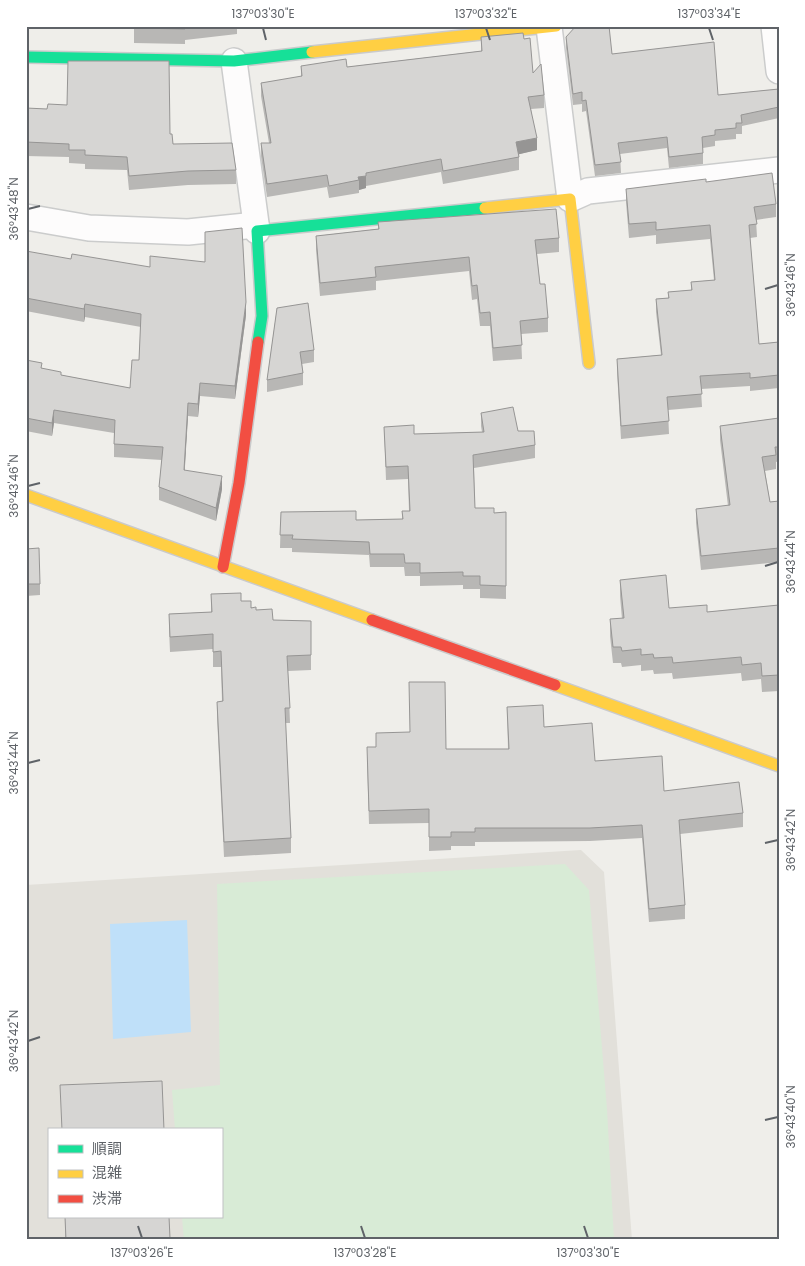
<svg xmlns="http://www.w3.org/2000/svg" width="805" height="1266" font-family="Poppins,'Noto Sans JP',sans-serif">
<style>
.education{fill:#e2e0da;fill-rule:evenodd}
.green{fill:#d8ebd6}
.water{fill:#bfe0f9}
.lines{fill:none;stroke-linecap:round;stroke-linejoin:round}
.street-casing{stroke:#cbcccc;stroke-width:28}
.fast-casing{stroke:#cacacb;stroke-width:14}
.slow-casing{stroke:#cacacb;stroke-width:14}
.jam-casing{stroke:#cacacb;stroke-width:14}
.street{stroke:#fdfcfc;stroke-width:25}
.fast{stroke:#16e098;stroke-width:11}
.slow{stroke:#ffcf43;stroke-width:11}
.jam{stroke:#f24e42;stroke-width:11}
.wall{fill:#b8b7b5}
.shaded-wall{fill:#969594}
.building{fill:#d6d5d3;stroke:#969594}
.ticks{fill:none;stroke:#5f6368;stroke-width:2}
.neatline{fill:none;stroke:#5f6368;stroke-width:2}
.ticks-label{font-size:12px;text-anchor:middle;fill:#5f6368}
</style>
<rect width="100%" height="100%" fill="#efeeea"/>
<path class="education" d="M581,850L604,872L632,1240H26V885ZM49,1130H221V1217H49Z"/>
<path class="green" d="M565,864L589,890L607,1109L614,1240H184L182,1217H221V1130H175L172,1090L220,1085L217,884Z"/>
<path class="water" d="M187,920L191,1032L113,1039L110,924Z"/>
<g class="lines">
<g class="street-casing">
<g id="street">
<path d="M774,26L779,71"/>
<path d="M549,27L570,199L588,191L779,170"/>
<path d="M234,61L257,231"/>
<path d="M26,217L89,228L188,232L256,225"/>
</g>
</g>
<g class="fast-casing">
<g id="fast">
<path d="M26,57L234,61L312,52"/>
<path d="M258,342L262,316L257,231L485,208"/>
</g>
</g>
<g class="slow-casing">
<g id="slow">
<path d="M312,52L556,26"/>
<path d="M485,208L570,199L589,363"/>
<path d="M26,495L372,620"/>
<path d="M555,685L779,766"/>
</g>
</g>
<g class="jam-casing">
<g id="jam">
<path d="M223,567L239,483L258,342"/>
<path d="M372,620L555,685"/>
</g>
</g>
<use href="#street" class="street"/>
<use href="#fast" class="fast"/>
<use href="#slow" class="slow"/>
<use href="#jam" class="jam"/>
</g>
<g class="wall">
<path d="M134,26H237V34L185,40V44L134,43Z"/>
<path d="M481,37L524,39L533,73L544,95V108L531,109L537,150L519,154V170L443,184L441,172L366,186V188L359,190V193L329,198L327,187L267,197L261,156V143H269L261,96V83L301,77V66L347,67L481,51Z"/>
<path d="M566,37L612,54L718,95L779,89V118L742,126V134H736V139L715,141V146L703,148V164L669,168L667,148L620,154L621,173L595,176L586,111L582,112V104L573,105L566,48Z"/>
<path d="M26,108L170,134L173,144L236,170V184L188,185L129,190L127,170L85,169V164L69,163V157L26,156Z"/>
<path d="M706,182L776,204V217L756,220L757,237L750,238L759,344L779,342V388L750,391V386L701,389L702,407L668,410L669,434L621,439L617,372V359L661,355L656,312V299L668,298V292L691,290V282L714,280L710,239L656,244V235L629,238L626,202V189Z"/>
<path d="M378,222L559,238V252L537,254L540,284L548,318V332L521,334L522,359L493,361L490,326H480L477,299L472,300L469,271L376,281V290L320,296L316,250V236L378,229Z"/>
<path d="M26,251L246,315L235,399L200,396L198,417L188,416L184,471L222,489L216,521L159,500V487L162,460L114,457V433L54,423L52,436L26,431V360L42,368L61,375L130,388L139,360L141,327L85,317L84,322L26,311Z"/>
<path d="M277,308L314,350V362L302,364L303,373V385L267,392V380Z"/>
<path d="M481,413L518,431L535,445V458L474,468L475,508L494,513L506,512V599L480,598V589H463V585L420,586V576H405L404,567H370L369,555L292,552V548H280L281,512L356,520L402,519V511H409L408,479L386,480L384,427L414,434L482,432L481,426Z"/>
<path d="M779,418V461L776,462V469L765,471L770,502L779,501V562L701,570L696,523V509L728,506L720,440V426Z"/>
<path d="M26,549L40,584V595L26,596Z"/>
<path d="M620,580L669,608L707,612L779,605V691L762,692L761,679L742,681L741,673L673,679L672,673L654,674L653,670L641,671V665L622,667L621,663H613L610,636V619H622L620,596Z"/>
<path d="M211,594L241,601L273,620L311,621V670L288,671L290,723H285L291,838V853L224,857L217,717V702L222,701L221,667H213V649L170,652L169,629V614L211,612Z"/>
<path d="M507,707L544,727L595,761L664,791L743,813V827L680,834L685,905V919L649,922L642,838L590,841L475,842V846H451V850L429,851V823L369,824L367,761L376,747L446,749H508Z"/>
<path d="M65,1217H169L170,1240H65Z"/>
</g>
<g class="shaded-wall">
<path d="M537,138V150L516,155V142Z"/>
<path d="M366,176V188L359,190V180L358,177Z"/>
<path d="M246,302V315L235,399V386Z"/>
<path d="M85,304V317L84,322V309Z"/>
<path d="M200,383V396L198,417V404Z"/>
<path d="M188,403V416L184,483V470Z"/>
<path d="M54,410V423L52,436V423Z"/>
<path d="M222,476V489L216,521V508Z"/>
</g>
<g class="building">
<path d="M134,26H185V29L134,28Z"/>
<path d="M576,26H609L612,54L714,42L718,95L779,89V107L741,115L742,123H736V128L715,130V135L702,137L703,153L669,157L667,137L618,143L621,162L595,165L586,100L582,101V92L573,94L566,37Z"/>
<path d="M523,33L524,39L530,38L533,73L541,64L544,95L528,97L537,138L516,142L519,157L443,171L441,159L366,173V176L358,177L359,180L329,186L327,175L267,184L261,143H271L261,83L302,76L301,66L346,59L347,67L482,51L481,37Z"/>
<path d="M68,61H169L170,134H172L173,144L232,143L236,170L188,171L129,176L127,157L85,155V150H69V144L26,142V108L47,109L48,104L67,105Z"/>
<path d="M772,173L776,204L754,207L757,224L749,225L759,344L779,342V375L750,378V373L700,376L702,394L667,397L669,421L621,426L617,359L662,355L656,299L669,298L668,292L692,290L691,282L715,280L710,225L656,230V222L629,224L626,189L706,179V182Z"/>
<path d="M556,209L559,238L535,240L540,284H545L548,318L520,321L522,345L493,348L490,312L480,313L477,285L472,286L469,257L375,267L376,277L320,283L316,236L379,229L378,222Z"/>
<path d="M242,228L246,302L235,386L200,383L198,404L188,403L184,470L222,476L216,508L159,487L163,447L114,444L115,420L54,410L52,423L26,418V360L42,363L41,368L61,372V375L130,388L132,360H139L141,314L85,304L84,309L26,298V251L71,259L72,254L150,267V256L205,262V232Z"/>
<path d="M308,303L314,350L300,352L303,373L267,380L277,308Z"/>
<path d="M513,407L518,431H534L535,445L473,455L475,508H494V513L506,512V586L480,585V576H463V572L420,573V563H405L404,554H370L369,542L292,539L293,535H280L281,512L356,511V520L403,519L402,511H410L408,466L386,467L384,427L414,425V434L484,432L481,413Z"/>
<path d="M779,418V447H775L776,455L762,457L770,502L779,501V548L701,556L696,509L730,505L720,426Z"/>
<path d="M39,548L40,584H26V549Z"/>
<path d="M666,575L669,608L707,605V612L779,605V675L762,676L761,663L742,665L741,657L673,663L672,657L654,658L653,654L641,655V649L622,651L621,647H613L610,619L624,618L620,580Z"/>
<path d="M241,593V601H251V608L256,607V610L272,609L273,620L311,621V655L287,656L290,708H285L291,838L224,842L217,702L223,701L221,651L213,652V634L170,637L169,614L212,612L211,594Z"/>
<path d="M409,682H445L446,749H509L507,707L543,705L544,727L592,723L595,761L662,756L664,791L739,782L743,813L679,820L685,905L649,909L642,825L590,828H475V832H451V837H429V809L369,811L367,747H376V733L410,732Z"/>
<path d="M162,1081L164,1130H62L60,1085Z"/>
<path d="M65,1217H169L170,1238L134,1240H66Z"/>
</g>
<path class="ticks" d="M263,28L266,40M486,28L490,40M709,28L713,40M28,209L40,206M765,289L778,285M28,486L40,483M765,566L778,562M28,763L40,760M765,843L778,840M28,1041L40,1037M765,1120L778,1117M138,1226L142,1238M361,1226L365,1238M584,1226L588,1238"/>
<rect width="805" height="1266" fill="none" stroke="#ffffff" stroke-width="55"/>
<rect x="48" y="1128" width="175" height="90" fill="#ffffff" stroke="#bfc1c3"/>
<rect x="58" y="1145" width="25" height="8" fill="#16e098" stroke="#bfc1c3"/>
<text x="92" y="1154" font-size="15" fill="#5f6368">順調</text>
<rect x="58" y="1170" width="25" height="8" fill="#ffcf43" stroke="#bfc1c3"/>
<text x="92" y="1178" font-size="15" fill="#5f6368">混雑</text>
<rect x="58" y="1195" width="25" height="8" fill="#f24e42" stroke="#bfc1c3"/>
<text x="92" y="1204" font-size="15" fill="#5f6368">渋滞</text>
<rect x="28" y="28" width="750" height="1210" class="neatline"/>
<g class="ticks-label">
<text x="263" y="18">137°03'30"E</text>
<text x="486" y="18">137°03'32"E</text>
<text x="709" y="18">137°03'34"E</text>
<text transform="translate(14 209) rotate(-90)" y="4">36°43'48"N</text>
<text transform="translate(791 285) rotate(-90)" y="4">36°43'46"N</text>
<text transform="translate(14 486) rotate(-90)" y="4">36°43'46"N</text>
<text transform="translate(791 562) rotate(-90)" y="4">36°43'44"N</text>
<text transform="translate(14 763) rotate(-90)" y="4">36°43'44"N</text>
<text transform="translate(791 840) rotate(-90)" y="4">36°43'42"N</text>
<text transform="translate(14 1041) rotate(-90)" y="4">36°43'42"N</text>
<text transform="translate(791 1117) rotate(-90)" y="4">36°43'40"N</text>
<text x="142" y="1257">137°03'26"E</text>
<text x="365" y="1257">137°03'28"E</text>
<text x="588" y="1257">137°03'30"E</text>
</g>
</svg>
